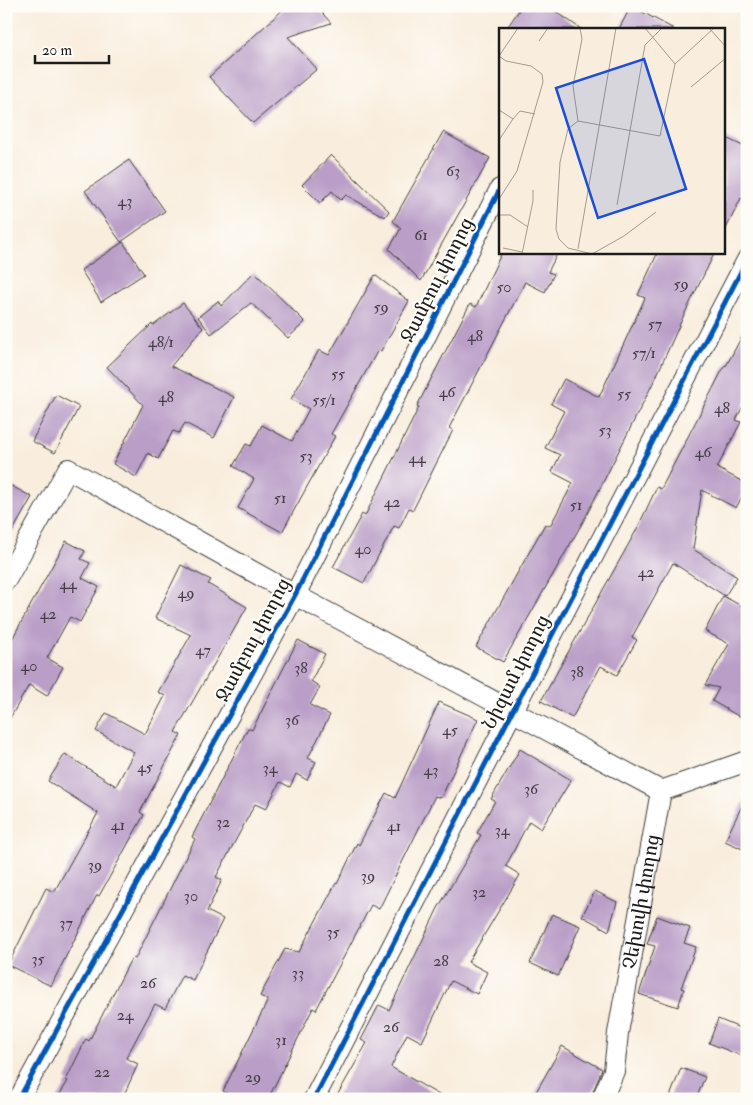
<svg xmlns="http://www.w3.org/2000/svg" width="753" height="1105" font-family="'IM FELL Double Pica','Noto Serif Armenian',serif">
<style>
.building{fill:#ba9ec7}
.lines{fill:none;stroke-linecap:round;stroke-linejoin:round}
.minor-casing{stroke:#3d3c39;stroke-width:22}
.minor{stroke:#fff;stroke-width:20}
.cycleway-casing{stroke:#fdfcf7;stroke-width:8}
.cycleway{stroke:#0057b8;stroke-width:5}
.labels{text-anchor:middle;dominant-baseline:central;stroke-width:4.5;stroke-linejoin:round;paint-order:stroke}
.number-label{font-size:16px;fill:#443c47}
.street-label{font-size:19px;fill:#1c1c1c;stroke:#fdfcf7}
.inset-road{fill:none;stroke:#a19a90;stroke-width:1}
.view{fill:#1d4ed8;fill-opacity:0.15;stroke:#1d4ed8;stroke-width:2.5}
.inset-edge{fill:none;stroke:#1c1c1c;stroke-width:2.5}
</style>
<rect width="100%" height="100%" fill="#fdfcf7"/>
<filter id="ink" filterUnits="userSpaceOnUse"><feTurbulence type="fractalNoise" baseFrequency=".02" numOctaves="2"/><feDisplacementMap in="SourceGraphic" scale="10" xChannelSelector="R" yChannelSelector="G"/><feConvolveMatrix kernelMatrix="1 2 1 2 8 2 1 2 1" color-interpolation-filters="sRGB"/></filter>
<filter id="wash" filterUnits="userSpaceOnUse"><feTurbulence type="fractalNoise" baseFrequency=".0096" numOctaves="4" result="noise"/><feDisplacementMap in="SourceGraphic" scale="20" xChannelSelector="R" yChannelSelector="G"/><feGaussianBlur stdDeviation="1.12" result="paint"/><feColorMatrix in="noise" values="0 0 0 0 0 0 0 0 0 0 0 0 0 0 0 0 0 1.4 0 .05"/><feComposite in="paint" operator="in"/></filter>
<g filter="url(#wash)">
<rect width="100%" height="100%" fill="#f9eede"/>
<g id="blocks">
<g class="building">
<path d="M287,6H316L331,23L288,37L317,69L253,123L209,77Z"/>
<path d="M522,6H548L581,29H506Z"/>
<path d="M631,6L674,29H619Z"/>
<path d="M443,132L490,158L421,281L389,249L401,228L393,221Z"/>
<path d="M724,137L747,148V201L741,198L724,233Z"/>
<path d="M331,155L389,211L385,217L346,195L341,200L332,191L320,203L302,185Z"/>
<path d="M129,160L165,211L121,242L85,191Z"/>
<path d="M123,242L144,274L101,302L81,270Z"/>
<path d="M502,252H558L548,272L554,274L545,292L525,282L449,428L453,430L413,510L409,508L399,528L394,526L364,583L333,567L362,514L365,516L419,407L417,406L470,304L476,307Z"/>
<path d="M658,252H715L683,317L656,377L584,520L503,662L476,647L545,524L550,526L573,483L552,472L560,455L545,448L564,411L551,404L564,379L599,397L645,298L638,295Z"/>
<path d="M254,272L305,322L288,338L251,303L211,334L198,317L218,301L221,306Z"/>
<path d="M375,275L409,301L381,351L378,350L331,434L335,436L282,532L238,508L254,479L233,466L246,444L251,446L262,425L292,441L309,409L291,399L319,350L329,355Z"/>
<path d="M183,303L203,328L171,366L234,397L214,438L185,423L179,433L173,431L158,459L148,453L136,477L113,464L143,405L107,367L152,324L154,325Z"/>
<path d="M747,327V398L736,420L741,422L717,468L747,484V487L736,508L702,490L693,549L737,577L725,596L673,563L632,637L637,640L617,675L601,666L572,718L541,701L637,529L657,487L661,489L725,365L726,366Z"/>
<path d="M56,395L79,407L55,453L32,441Z"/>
<path d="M6,483L32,497L6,543Z"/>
<path d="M66,541L85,551L81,559L90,563L82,578L99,587L80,622L70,617L47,658L63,667L47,696L29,685L6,725V650Z"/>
<path d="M181,565L211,580L208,584L247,607L175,732L181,735L140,812L144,815L99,896L97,895L51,986L8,965L46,888L54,892L98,813L48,781L65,754L116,786L134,752L96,731L106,713L145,734L165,696L158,692L191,635L155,618Z"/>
<path d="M723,596L747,609V705L740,717L712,701L719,688L705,685L729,644L705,631Z"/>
<path d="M298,640L325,654L311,681L320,687L310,705L330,715L308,758L316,762L307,780L296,774L290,787L280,782L266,809L255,804L216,877L222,880L207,911L223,919L193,980L182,975L165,1009L155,1004L126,1058L138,1064L122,1099H57L68,1081L66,1080L86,1039L89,1041L132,957L135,959L195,839L192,837L248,728L252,730Z"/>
<path d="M439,702L478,719L441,798L435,796L379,909L371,905L316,1010L313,1008L268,1099H237L223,1091L268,1000L260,996L285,949L299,952L336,883L337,884L357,843L359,845L386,793L395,798Z"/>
<path d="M520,749L571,780L541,829L529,821L506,866L520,875L468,962L487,972L477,994L451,981L422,1042L407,1034L391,1067L446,1099H335L367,1043L361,1040L379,1005L389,1010L438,908L481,835L477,833L495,801L491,799Z"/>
<path d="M747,795V851L725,841Z"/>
<path d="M595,891L617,902L609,931L582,916Z"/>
<path d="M552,914L580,926L558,976L530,963Z"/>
<path d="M657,916L690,928L684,943L696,947L681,988L684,989L678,1007L639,994L655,946L647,944Z"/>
<path d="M718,1019L747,1031V1058L709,1043Z"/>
<path d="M562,1046L602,1069L591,1097L590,1099H532Z"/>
<path d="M681,1068L705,1077L696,1099H669Z"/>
</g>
</g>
</g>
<g filter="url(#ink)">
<use href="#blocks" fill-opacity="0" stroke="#3d3c39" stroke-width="1"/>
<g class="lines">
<g class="minor-casing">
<g id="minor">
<path d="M6,580L68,469L295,595L661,791"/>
<path d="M661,791L747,761"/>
<path d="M19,1099L295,595L500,189"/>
<path d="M314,1099L512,712L747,260"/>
<path id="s1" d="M602,1099L614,1071L618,1033L661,791"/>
</g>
</g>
<use href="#minor" class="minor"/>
<g class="cycleway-casing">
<g id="cycleway">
<path d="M19,1099L295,595L500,189"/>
<path d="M314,1099L512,712L747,260"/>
</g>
</g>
<use href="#cycleway" class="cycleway"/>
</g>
</g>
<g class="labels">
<g class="number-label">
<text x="453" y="171">63</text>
<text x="125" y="201">43</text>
<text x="421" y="235">61</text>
<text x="681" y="284">59</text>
<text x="504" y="287">50</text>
<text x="381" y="307">59</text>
<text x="655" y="324">57</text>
<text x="475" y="336">48</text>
<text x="161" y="342">48/1</text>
<text x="644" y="353">57/1</text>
<text x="338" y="374">55</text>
<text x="447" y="392">46</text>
<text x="624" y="394">55</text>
<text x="166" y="397">48</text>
<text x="324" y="400">55/1</text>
<text x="722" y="408">48</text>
<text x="605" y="430">53</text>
<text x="703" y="452">46</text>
<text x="306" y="456">53</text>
<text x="417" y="458">44</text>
<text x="280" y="498">51</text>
<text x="392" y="502">42</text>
<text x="576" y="505">51</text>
<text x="363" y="549">40</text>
<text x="646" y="572">42</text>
<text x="68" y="584">44</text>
<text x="186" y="593">49</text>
<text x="48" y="614">42</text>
<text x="203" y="650">47</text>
<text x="29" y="666">40</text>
<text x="301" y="668">38</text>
<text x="577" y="672">38</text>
<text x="292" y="720">36</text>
<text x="450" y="730">45</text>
<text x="145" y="767">45</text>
<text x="270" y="768">34</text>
<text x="431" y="770">43</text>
<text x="531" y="789">36</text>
<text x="223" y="822">32</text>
<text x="118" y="825">41</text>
<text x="394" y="826">41</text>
<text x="502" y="830">34</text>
<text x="95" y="865">39</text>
<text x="368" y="876">39</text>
<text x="479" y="892">32</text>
<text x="191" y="896">30</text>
<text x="66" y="923">37</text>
<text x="333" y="932">35</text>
<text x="38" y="959">35</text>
<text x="441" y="961">28</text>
<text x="298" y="973">33</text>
<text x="148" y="983">26</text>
<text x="125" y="1015">24</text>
<text x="391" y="1027">26</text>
<text x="281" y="1040">31</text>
<text x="102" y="1072">22</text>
<text x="253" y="1077">29</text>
</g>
<g class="street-label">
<text transform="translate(437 280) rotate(-63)">Ջամբուլ փողոց</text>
<text transform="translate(253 640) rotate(-62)">Ջամբուլ փողոց</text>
<text transform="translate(516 672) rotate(-63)">Նիզամ փողոց</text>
<text stroke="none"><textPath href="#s1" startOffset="202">Չեխովի փողոց</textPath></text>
</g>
</g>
<g transform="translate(499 28)">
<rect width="226" height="226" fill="#f9eede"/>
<path class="inset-road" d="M146,0L176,36M210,0L227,19M40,13L49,0M0,28L19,0M192,59L227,30M0,82L14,91L0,112M14,91L21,83L36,86M79,93L69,101L61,134L57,201L60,211L69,220L93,226L125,208L157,184M79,93L161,108L176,36L215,0M79,93L74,58L83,11L81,0M0,171L18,143L44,54L43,46L32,38L7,33L0,28M118,177L146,17L163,0M0,187H11L29,199M4,220L23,224M79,221L117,0M23,226L34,173V162"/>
<path class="view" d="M145,31L187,161L99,190L57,60Z"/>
<rect width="226" height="226" class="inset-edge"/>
</g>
<rect width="753" height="1105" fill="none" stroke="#fdfcf7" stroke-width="25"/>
<path d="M35 55v8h74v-8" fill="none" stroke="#1c1c1c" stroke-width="2.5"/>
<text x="42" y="55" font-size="15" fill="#1c1c1c" stroke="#fdfcf7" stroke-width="4" paint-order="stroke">20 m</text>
</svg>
